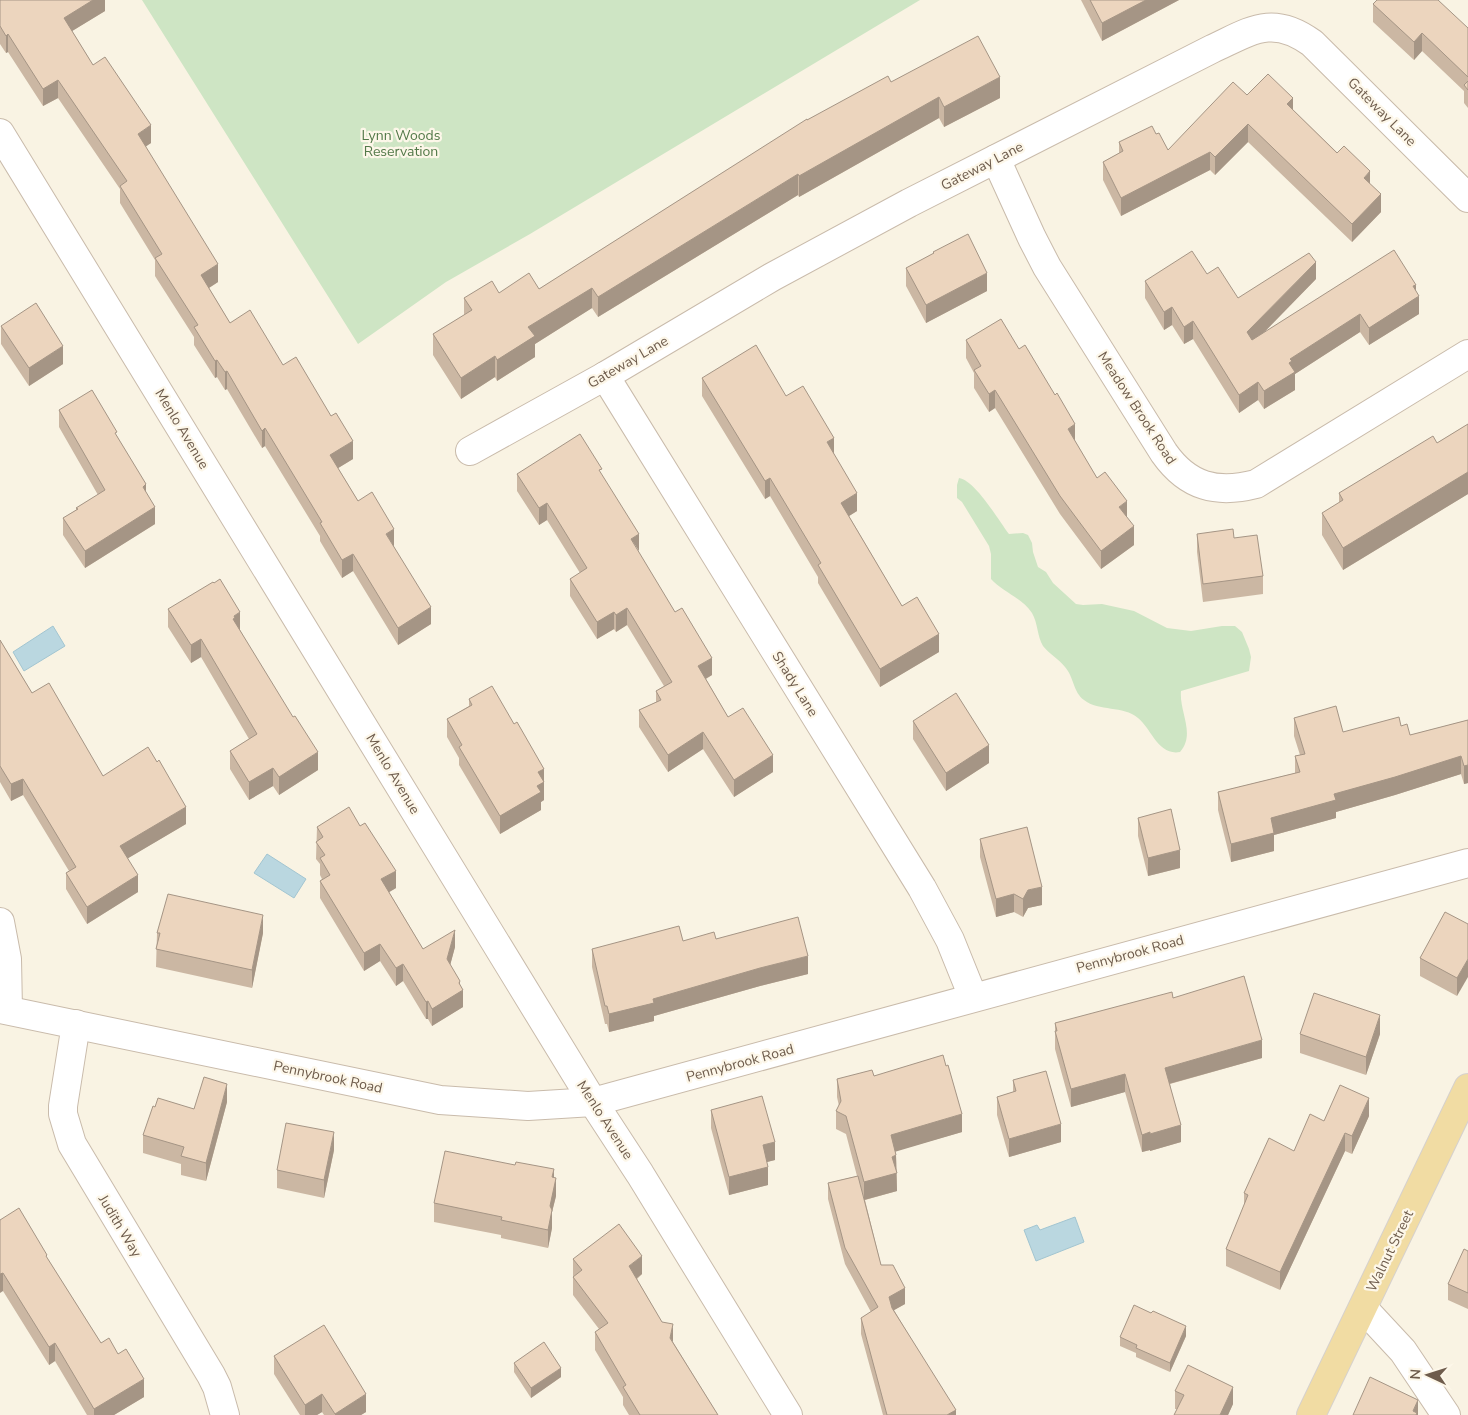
<svg xmlns="http://www.w3.org/2000/svg" width="1468" height="1415" font-family="'Nunito Sans',sans-serif">
<style>
.green{fill:#cee5c4}
.water{fill:#bad7e0;stroke:#a2c5d1}
.lines{fill:none;stroke-linecap:round;stroke-linejoin:round}
.street-casing{stroke:#c9bbab;stroke-width:30}
.primary-casing{stroke:#d6d1cd;stroke-width:30}
.street{stroke:#fff;stroke-width:28}
.primary{stroke:#f1dca3;stroke-width:28}
.wall{fill:#cbb7a3}
.shaded-wall{fill:#a59585}
.building{fill:#ecd5be;stroke:#a59585}
.labels{text-anchor:middle;dominant-baseline:central;stroke-width:4.5;stroke-linejoin:round;paint-order:stroke}
.street-label{font-size:14px;fill:#6e5c4c;stroke:#fdf7e9}
.park-label{font-size:14px;fill:#537949;stroke:#fdf7e9}
</style>
<rect width="100%" height="100%" fill="#f9f3e3"/>
<g class="green">
<path d="M142,0H920L530,234L446,282L358,344Z"/>
<path d="M959,478C976,481 998,520 1009,534L1023,533L1028,535L1032,543L1033,552L1038,567L1046,572L1053,583L1076,604L1083,605L1102,604L1134,611L1167,628L1191,631L1222,626H1235L1242,632L1249,649L1251,657L1249,671L1181,691C1179,712 1196,734 1180,752C1158,756 1151,728 1138,718C1123,705 1099,712 1084,700C1073,692 1074,677 1065,667C1059,659 1049,654 1043,646C1037,636 1038,623 1032,613C1022,598 1003,592 991,579V554L989,546L962,502L957,498V485Z"/>
</g>
<g class="water">
<path d="M53,626L65,646L24,671L13,652Z"/>
<path d="M267,854L306,879L294,898L254,873Z"/>
<path d="M1075,1217L1084,1242L1036,1261L1024,1230L1037,1225L1040,1230Z"/>
</g>
<g class="lines">
<g class="street-casing">
<g id="street">
<path d="M0,133L593,1102L640,1174L788,1415"/>
<path d="M996,159L1032,238L1047,267L1164,453C1188,487 1217,494 1256,484L1468,354"/>
<path d="M605,376L922,888L950,940L973,997"/>
<path d="M470,451L605,376L772,277L909,203L1212,49C1251,31 1272,14 1312,43L1468,198"/>
<path d="M0,922L7,959L8,1010"/>
<path d="M0,1009L440,1100L528,1106L593,1102L1468,863"/>
<path d="M76,1024L63,1106V1114L72,1144L211,1375L217,1387L225,1415"/>
<path d="M1363,1308L1403,1351L1446,1415"/>
</g>
</g>
<g class="primary-casing">
<path id="primary" d="M1311,1415L1468,1088"/>
</g>
<use href="#street" class="street"/>
<use href="#primary" class="primary"/>
</g>
<g class="wall">
<path d="M0,0H105V11L72,31L93,65L151,143L145,146L218,282L209,288L230,323L283,365L353,459L338,468L358,501L394,547L431,624L398,645L353,571L342,578L320,541V536L265,446L262,448L227,389L225,390L217,377L215,378L194,345V337L155,276V260L120,203V189L58,98L43,106L8,52L6,53L0,44Z"/>
<path d="M1081,0H1179L1102,41Z"/>
<path d="M1373,4L1468,28V108L1464,103V91L1422,51L1414,60L1373,22Z"/>
<path d="M891,82L1000,98L944,127L939,118L799,197L798,195L598,317L592,308L535,344V357L497,381L495,377L461,399L433,355V334L464,315V298L499,293L539,289L807,120Z"/>
<path d="M1247,95L1293,110L1370,184L1381,212L1352,242L1248,142L1215,175L1210,170L1121,216L1103,180V162L1119,153V142L1156,134L1168,150Z"/>
<path d="M933,252L987,291L926,323L906,286V268L933,254Z"/>
<path d="M1207,274L1238,298L1316,279L1264,332L1416,291L1419,314L1369,345L1360,332L1295,374V390L1264,409L1258,400L1239,413L1193,339L1184,344L1172,325L1164,330L1145,298V281Z"/>
<path d="M1,326L63,364L29,386L1,344Z"/>
<path d="M966,340L1019,349L1097,478L1127,518L1134,545L1101,569L1060,514L995,408L989,412L974,388V373L966,358Z"/>
<path d="M702,378L786,396L834,454L857,511L849,516L902,606L939,652L880,687L818,583V577L770,496L765,499L702,396Z"/>
<path d="M59,410L117,436L146,493L155,524L85,568L63,535V518L76,510V508L98,495L59,427Z"/>
<path d="M1468,424V494L1343,570L1322,535V513L1339,503V493L1437,443Z"/>
<path d="M517,474L602,475L638,552L712,675L706,679L728,717L773,772L734,797L703,749L668,772L639,727V710L656,702V691L664,686L627,625L616,632L614,629L597,639L570,596V579L580,573L547,520L539,525L517,491Z"/>
<path d="M1197,534L1234,538L1263,576V594L1203,602L1197,552Z"/>
<path d="M168,609L240,630L318,770L279,795L273,786L249,800L230,769V751L249,739L201,657L191,663L168,627Z"/>
<path d="M0,640L32,693L103,776L186,824L128,858L138,892L87,924L66,889V873L69,871L23,795L11,801L0,782Z"/>
<path d="M469,699L514,724L544,769V800L541,802V810L500,834L459,765V758L447,737V719L469,706Z"/>
<path d="M1294,718L1343,732L1401,726L1410,735L1468,720V783L1464,784L1461,774L1395,795L1336,812V818L1274,835V851L1231,862L1218,810V792L1295,773V756L1300,755L1294,736Z"/>
<path d="M913,721L989,763L946,791L913,739Z"/>
<path d="M1138,818L1180,868L1148,876L1138,836Z"/>
<path d="M317,827L396,888L389,892L423,949L455,947L450,965L460,985L463,1007L432,1026L428,1019H426L403,981L396,986L380,961L364,971L320,898V881L322,879L320,875V864L316,859Z"/>
<path d="M980,839L1042,905L1028,908L1023,917L1014,912L996,917L980,857Z"/>
<path d="M1468,924L1457,996L1420,976V958Z"/>
<path d="M157,933H263L252,988L156,967Z"/>
<path d="M716,939L808,974L760,986L654,1016V1021L609,1032L607,1024H605L592,967V949Z"/>
<path d="M1055,1023L1262,1058L1170,1084L1181,1142L1150,1151V1150L1142,1152L1125,1092L1071,1107L1055,1049Z"/>
<path d="M1300,1034H1380L1366,1075L1300,1053Z"/>
<path d="M874,1076L962,1132L895,1151L896,1155L897,1191L865,1200L881,1265L905,1304L894,1310L956,1415H883L861,1334V1318L871,1312L845,1264L828,1199V1183L857,1176L846,1134L836,1129V1111L839,1106L837,1097V1079Z"/>
<path d="M1013,1080L1061,1142L1009,1157L997,1115V1097L1013,1092Z"/>
<path d="M227,1102L206,1181L181,1175V1164L143,1153V1135L155,1107L194,1109Z"/>
<path d="M711,1110L775,1160L767,1162L768,1185L729,1195L711,1128Z"/>
<path d="M1369,1116L1352,1154L1345,1151L1280,1290L1226,1266V1249L1244,1206V1193L1294,1151L1324,1121Z"/>
<path d="M334,1150L324,1198L277,1188V1170Z"/>
<path d="M554,1178L556,1196L552,1212V1228L548,1248L501,1238V1235L434,1222V1203Z"/>
<path d="M0,1220L47,1258L101,1343L144,1397L114,1415H87L55,1361L49,1365L3,1291Z"/>
<path d="M1468,1251V1309L1448,1300V1284Z"/>
<path d="M573,1259L642,1274L637,1279L673,1342L718,1415H629L623,1405V1397L595,1350V1332L599,1329L573,1295Z"/>
<path d="M1186,1336L1170,1372L1136,1357V1353L1120,1346V1337Z"/>
<path d="M274,1356L366,1412L361,1415H324L322,1412L317,1415H300L274,1374Z"/>
<path d="M514,1363L561,1377L531,1398L514,1372Z"/>
<path d="M1175,1391L1233,1404L1228,1415H1174L1177,1409H1175Z"/>
</g>
<g class="shaded-wall">
<path d="M93,0H105V11L64,36V18Z"/>
<path d="M1146,0H1179L1102,41V23Z"/>
<path d="M1422,33V51L1414,60V42Z"/>
<path d="M8,34V52L6,53V36Z"/>
<path d="M1000,77V98L944,127V107Z"/>
<path d="M58,80V98L43,106V89Z"/>
<path d="M939,97V118L799,197V176Z"/>
<path d="M1293,98V116L1287,104Z"/>
<path d="M1248,124V142L1215,175V157Z"/>
<path d="M151,125V143L138,152V134Z"/>
<path d="M1210,152V170L1121,216V198Z"/>
<path d="M1370,171V189L1364,178Z"/>
<path d="M798,174V195L598,317V297Z"/>
<path d="M1381,194V212L1352,242V224Z"/>
<path d="M1316,262V279L1247,350V332Z"/>
<path d="M218,264V282L201,293V275Z"/>
<path d="M987,273V291L926,323V305Z"/>
<path d="M1416,285V298L1419,296V314L1369,345V328L1413,286Z"/>
<path d="M592,288V308L535,344V357L497,381V360L528,327Z"/>
<path d="M1172,307V325L1164,330V312Z"/>
<path d="M1360,314V332L1295,374V390L1264,409V391L1289,363L1290,359Z"/>
<path d="M1193,321V339L1184,344V327Z"/>
<path d="M63,346V364L29,386V368Z"/>
<path d="M495,356V377L461,399V378Z"/>
<path d="M217,360V377L215,378V361Z"/>
<path d="M227,371V389L225,390V372Z"/>
<path d="M1258,382V400L1239,413V395Z"/>
<path d="M995,390V408L989,412V394Z"/>
<path d="M1075,424V442L1068,429Z"/>
<path d="M265,428V446L262,448V431Z"/>
<path d="M834,438V456L827,442Z"/>
<path d="M353,441V459L330,473V455Z"/>
<path d="M1468,472V494L1343,570V548Z"/>
<path d="M770,478V496L765,499V481Z"/>
<path d="M146,484V501L143,487Z"/>
<path d="M857,493V511L841,521V503Z"/>
<path d="M1127,501V519L1119,507Z"/>
<path d="M547,503V520L539,525V508Z"/>
<path d="M155,507V524L85,568V551Z"/>
<path d="M1134,526V545L1101,569V551Z"/>
<path d="M394,529V547L386,534Z"/>
<path d="M639,534V551L631,539Z"/>
<path d="M353,554V571L342,578V560Z"/>
<path d="M431,607V624L398,645V628Z"/>
<path d="M627,608V625L616,632V615Z"/>
<path d="M240,612V630L235,634L233,619L234,616Z"/>
<path d="M614,612V629L597,639V622Z"/>
<path d="M939,634V652L880,687V669Z"/>
<path d="M201,639V657L191,663V645Z"/>
<path d="M712,658V675L698,683V666Z"/>
<path d="M703,732V749L668,772V755Z"/>
<path d="M989,745V763L946,791V773Z"/>
<path d="M318,752V770L279,795V777Z"/>
<path d="M773,755V772L734,797V780Z"/>
<path d="M1461,756V774L1395,795L1336,812V818L1274,835V851L1231,862V844L1271,818L1334,794Z"/>
<path d="M1468,765V783L1464,784V766Z"/>
<path d="M273,768V786L249,800V782Z"/>
<path d="M544,769V800L541,802V810L500,834V816L538,772Z"/>
<path d="M23,779V795L11,801V784Z"/>
<path d="M186,807V824L120,863V846Z"/>
<path d="M1180,850V868L1148,876V858Z"/>
<path d="M396,871V888L381,897V879Z"/>
<path d="M138,875V892L87,924V907Z"/>
<path d="M1042,887V905L1028,908L1023,917V899L1028,890Z"/>
<path d="M1014,894V912L996,917V899Z"/>
<path d="M263,915V933L252,988V970Z"/>
<path d="M455,930V947L447,977V959Z"/>
<path d="M380,944V961L364,971V953Z"/>
<path d="M808,956V974L760,986L654,1016V1021L609,1032V1014L653,999L760,968Z"/>
<path d="M1468,959V977L1457,996V978Z"/>
<path d="M403,964V981L396,986V968Z"/>
<path d="M460,981V992L463,990V1007L432,1026V1009Z"/>
<path d="M428,1001V1019H426V1002Z"/>
<path d="M1380,1015V1034L1366,1075V1057Z"/>
<path d="M1262,1040V1058L1165,1085V1068Z"/>
<path d="M1125,1074V1092L1071,1107V1089Z"/>
<path d="M227,1084V1102L206,1181V1163Z"/>
<path d="M1369,1098V1116L1352,1154V1136Z"/>
<path d="M962,1114V1132L891,1153V1135Z"/>
<path d="M1061,1124V1142L1009,1157V1139Z"/>
<path d="M1181,1125V1142L1150,1151V1134Z"/>
<path d="M334,1132V1150L324,1198V1180Z"/>
<path d="M1150,1132V1150L1142,1152V1135Z"/>
<path d="M1345,1133V1151L1280,1290V1272Z"/>
<path d="M775,1142V1160L763,1163V1145Z"/>
<path d="M896,1155L897,1191L864,1200V1182L892,1157Z"/>
<path d="M768,1167V1185L729,1195V1177Z"/>
<path d="M554,1169V1186L556,1178V1196L552,1212V1228L548,1248V1230L550,1206L552,1177Z"/>
<path d="M642,1256V1274L629,1284V1266Z"/>
<path d="M3,1273V1291L0,1293V1274Z"/>
<path d="M905,1288V1304L889,1313V1297Z"/>
<path d="M673,1324V1342L670,1338Z"/>
<path d="M1186,1326V1336L1170,1372V1363Z"/>
<path d="M55,1343V1361L49,1365V1347Z"/>
<path d="M561,1368V1377L531,1398V1388Z"/>
<path d="M144,1379V1397L114,1415H94V1409Z"/>
<path d="M1233,1387V1404L1228,1415H1220Z"/>
<path d="M322,1394V1412L317,1415H305V1405Z"/>
<path d="M366,1394V1412L361,1415H335V1414Z"/>
<path d="M1418,1400V1415H1413V1411Z"/>
<path d="M956,1410V1415H947Z"/>
</g>
<g class="building">
<path d="M0,0H93L64,18L93,65L105,57L151,125L138,134L218,264L201,275L230,323L250,310L283,365L296,357L331,416L336,413L353,441L330,455L358,501L372,492L394,529L386,534L431,607L398,628L353,554L342,560L320,523L322,522L265,428L262,431L227,371L225,372L217,360L215,361L194,327L198,325L155,258L162,254L120,186L127,181L58,80L43,89L8,34L6,36L0,26Z"/>
<path d="M1090,0H1146L1102,23Z"/>
<path d="M1377,0H1438L1468,28V77L1422,33L1414,42L1373,4Z"/>
<path d="M978,36L1000,77L944,107L939,97L799,176L798,174L598,297L592,288L528,327L535,336L497,360L495,356L461,378L433,334L472,310L464,298L492,281L499,293L529,273L539,289L807,119V120L888,76L891,82Z"/>
<path d="M1268,74L1293,98L1287,104L1337,153L1344,146L1370,171L1364,178L1381,194L1352,224L1248,124L1215,157L1210,152L1121,198L1103,162L1123,151L1119,142L1152,126L1156,134L1159,133L1168,150L1233,82L1247,95Z"/>
<path d="M1468,81V90L1464,85Z"/>
<path d="M968,234L987,273L926,305L906,268L934,253L933,252Z"/>
<path d="M1394,250L1416,285L1413,286L1419,296L1369,328L1360,314L1290,359L1292,361L1289,363L1295,372L1264,391L1258,382L1239,395L1193,321L1184,327L1172,307L1164,312L1145,281L1192,251L1207,274L1218,267L1238,298L1309,253L1316,262L1247,332L1252,340Z"/>
<path d="M36,303L63,346L29,368L1,326Z"/>
<path d="M1001,319L1019,349L1025,345L1055,395L1057,393L1075,424L1068,429L1097,478L1105,472L1127,501L1119,507L1134,526L1101,551L1060,496L995,390L989,394L974,370L981,366L966,340Z"/>
<path d="M756,345L786,396L803,386L834,438L827,442L857,493L841,503L902,606L917,597L939,634L880,669L818,565L821,563L770,478L765,481L702,378Z"/>
<path d="M92,390L117,432L115,433L146,484L143,487L155,507L85,551L63,518L78,509L76,508L105,490L59,410Z"/>
<path d="M1468,424V472L1343,548L1322,513L1343,500L1339,493L1433,436L1437,443Z"/>
<path d="M580,434L602,469L599,470L639,534L631,539L675,612L682,608L712,658L698,666L728,717L743,708L773,755L734,780L703,732L668,755L639,710L661,700L656,691L672,682L627,608L616,615L614,612L597,622L570,579L587,568L547,503L539,508L517,474Z"/>
<path d="M1233,529L1234,538L1257,535L1263,576L1203,584L1197,534Z"/>
<path d="M220,579L240,612L234,616L235,618L233,619L293,717L295,716L318,752L279,777L273,768L249,782L230,751L257,734L201,639L191,645L168,609L213,582L214,583Z"/>
<path d="M0,640L32,693L49,683L103,776L148,747L157,762L159,760L186,807L120,846L138,875L87,907L66,873L76,867L23,779L11,784L0,766Z"/>
<path d="M492,686L514,724L517,722L544,769L538,772L544,782L537,786L541,792L500,816L459,747L462,745L447,719L472,705L469,699Z"/>
<path d="M956,693L989,745L946,773L913,721Z"/>
<path d="M1336,706L1343,732L1399,717L1401,726L1407,724L1410,735L1468,720V765L1464,766L1461,756L1395,777L1334,794L1336,800L1271,818L1274,833L1231,844L1218,792L1300,772L1295,756L1305,754L1294,718Z"/>
<path d="M349,807L360,826L365,823L396,871L381,879L423,949L455,930L447,959L460,981L459,983L463,990L432,1009L428,1001L426,1002L403,964L396,968L380,944L364,953L320,881L330,875L320,858L325,855L316,842L323,837L317,827Z"/>
<path d="M1171,809L1180,850L1148,858L1138,818Z"/>
<path d="M1027,827L1042,887L1028,890L1023,899L1014,894L996,899L980,839Z"/>
<path d="M168,894L263,915L252,970L156,949L160,933H157Z"/>
<path d="M1445,912L1468,924V959L1457,978L1420,958Z"/>
<path d="M798,917L808,956L760,968L653,999L654,1003L609,1014L607,1006H605L592,949L679,926L683,941L714,932L716,939Z"/>
<path d="M1244,976L1262,1040L1165,1068L1181,1125L1150,1134V1132L1142,1135L1125,1074L1071,1089L1055,1031H1057L1055,1023L1172,992L1173,998Z"/>
<path d="M1314,993L1380,1015L1366,1057L1300,1034Z"/>
<path d="M943,1055L946,1066L948,1065L962,1114L891,1135L896,1155L892,1157L897,1173L864,1182L846,1116L836,1111L841,1101L837,1079L872,1070L874,1076Z"/>
<path d="M1046,1071L1061,1124L1009,1139L997,1097L1016,1091L1013,1080Z"/>
<path d="M204,1077L227,1084L206,1163L181,1156L184,1147L143,1135L153,1106L155,1107L158,1098L194,1109Z"/>
<path d="M1340,1085L1369,1098L1352,1136L1345,1133L1280,1272L1226,1249L1248,1195L1244,1193L1269,1138L1294,1151L1310,1114L1324,1121Z"/>
<path d="M762,1096L775,1142L763,1145L768,1167L729,1177L711,1110Z"/>
<path d="M286,1123L334,1132L324,1180L277,1170Z"/>
<path d="M445,1151L515,1165L516,1162L554,1169L552,1177L556,1178L550,1206L552,1210L548,1230L501,1220L502,1217L434,1203Z"/>
<path d="M858,1176L881,1265H893L905,1288L889,1297L892,1308L956,1410L947,1415H887L861,1318L878,1307L845,1248L828,1183Z"/>
<path d="M19,1208L47,1255L46,1256L101,1343L109,1338L118,1354L126,1349L144,1379L94,1409L55,1343L49,1347L3,1273L0,1274V1220Z"/>
<path d="M619,1224L642,1256L629,1266L662,1322L673,1324L670,1338L718,1415H640L623,1387L626,1385L595,1332L608,1323L573,1277L582,1270L573,1259Z"/>
<path d="M1464,1249L1468,1251V1293L1448,1284Z"/>
<path d="M1134,1305L1151,1313L1153,1311L1186,1326L1170,1363L1136,1348L1137,1345L1120,1337Z"/>
<path d="M324,1325L366,1394L335,1414L322,1394L305,1405L274,1356Z"/>
<path d="M544,1342L561,1368L531,1388L514,1363Z"/>
<path d="M1188,1365L1233,1387L1220,1415H1174L1184,1395L1175,1391Z"/>
<path d="M1370,1377L1418,1400L1413,1411L1417,1413L1416,1415H1353Z"/>
</g>
<g class="labels">
<g class="street-label">
<text transform="translate(1382 112) rotate(45)">Gateway Lane</text>
<text transform="translate(982 166) rotate(-27)">Gateway Lane</text>
<text transform="translate(628 362) rotate(-30)">Gateway Lane</text>
<text transform="translate(1137 408) rotate(57)">Meadow Brook Road</text>
<text transform="translate(182 429) rotate(59)">Menlo Avenue</text>
<text transform="translate(795 684) rotate(58)">Shady Lane</text>
<text transform="translate(393 774) rotate(59)">Menlo Avenue</text>
<text transform="translate(1130 954) rotate(-15)">Pennybrook Road</text>
<text transform="translate(740 1063) rotate(-15)">Pennybrook Road</text>
<text transform="translate(328 1077) rotate(12)">Pennybrook Road</text>
<text transform="translate(605 1120) rotate(57)">Menlo Avenue</text>
<text transform="translate(120 1226) rotate(59)">Judith Way</text>
<text transform="translate(1390 1251) rotate(-64)">Walnut Street</text>
</g>
<g class="park-label">
<text x="401" y="135">Lynn Woods<tspan x="401" dy="16">Reservation</tspan></text>
</g>
</g>
<g transform="translate(1428 1375) rotate(274)" stroke="#fdf7e9" stroke-width="4" paint-order="stroke">
<path d="M0-4L9 19L0 12L-9 19Z" fill="#6e5c4c"/>
<text y="-8" font-size="14" font-weight="bold" text-anchor="middle" fill="#6e5c4c">N</text>
</g>
</svg>
